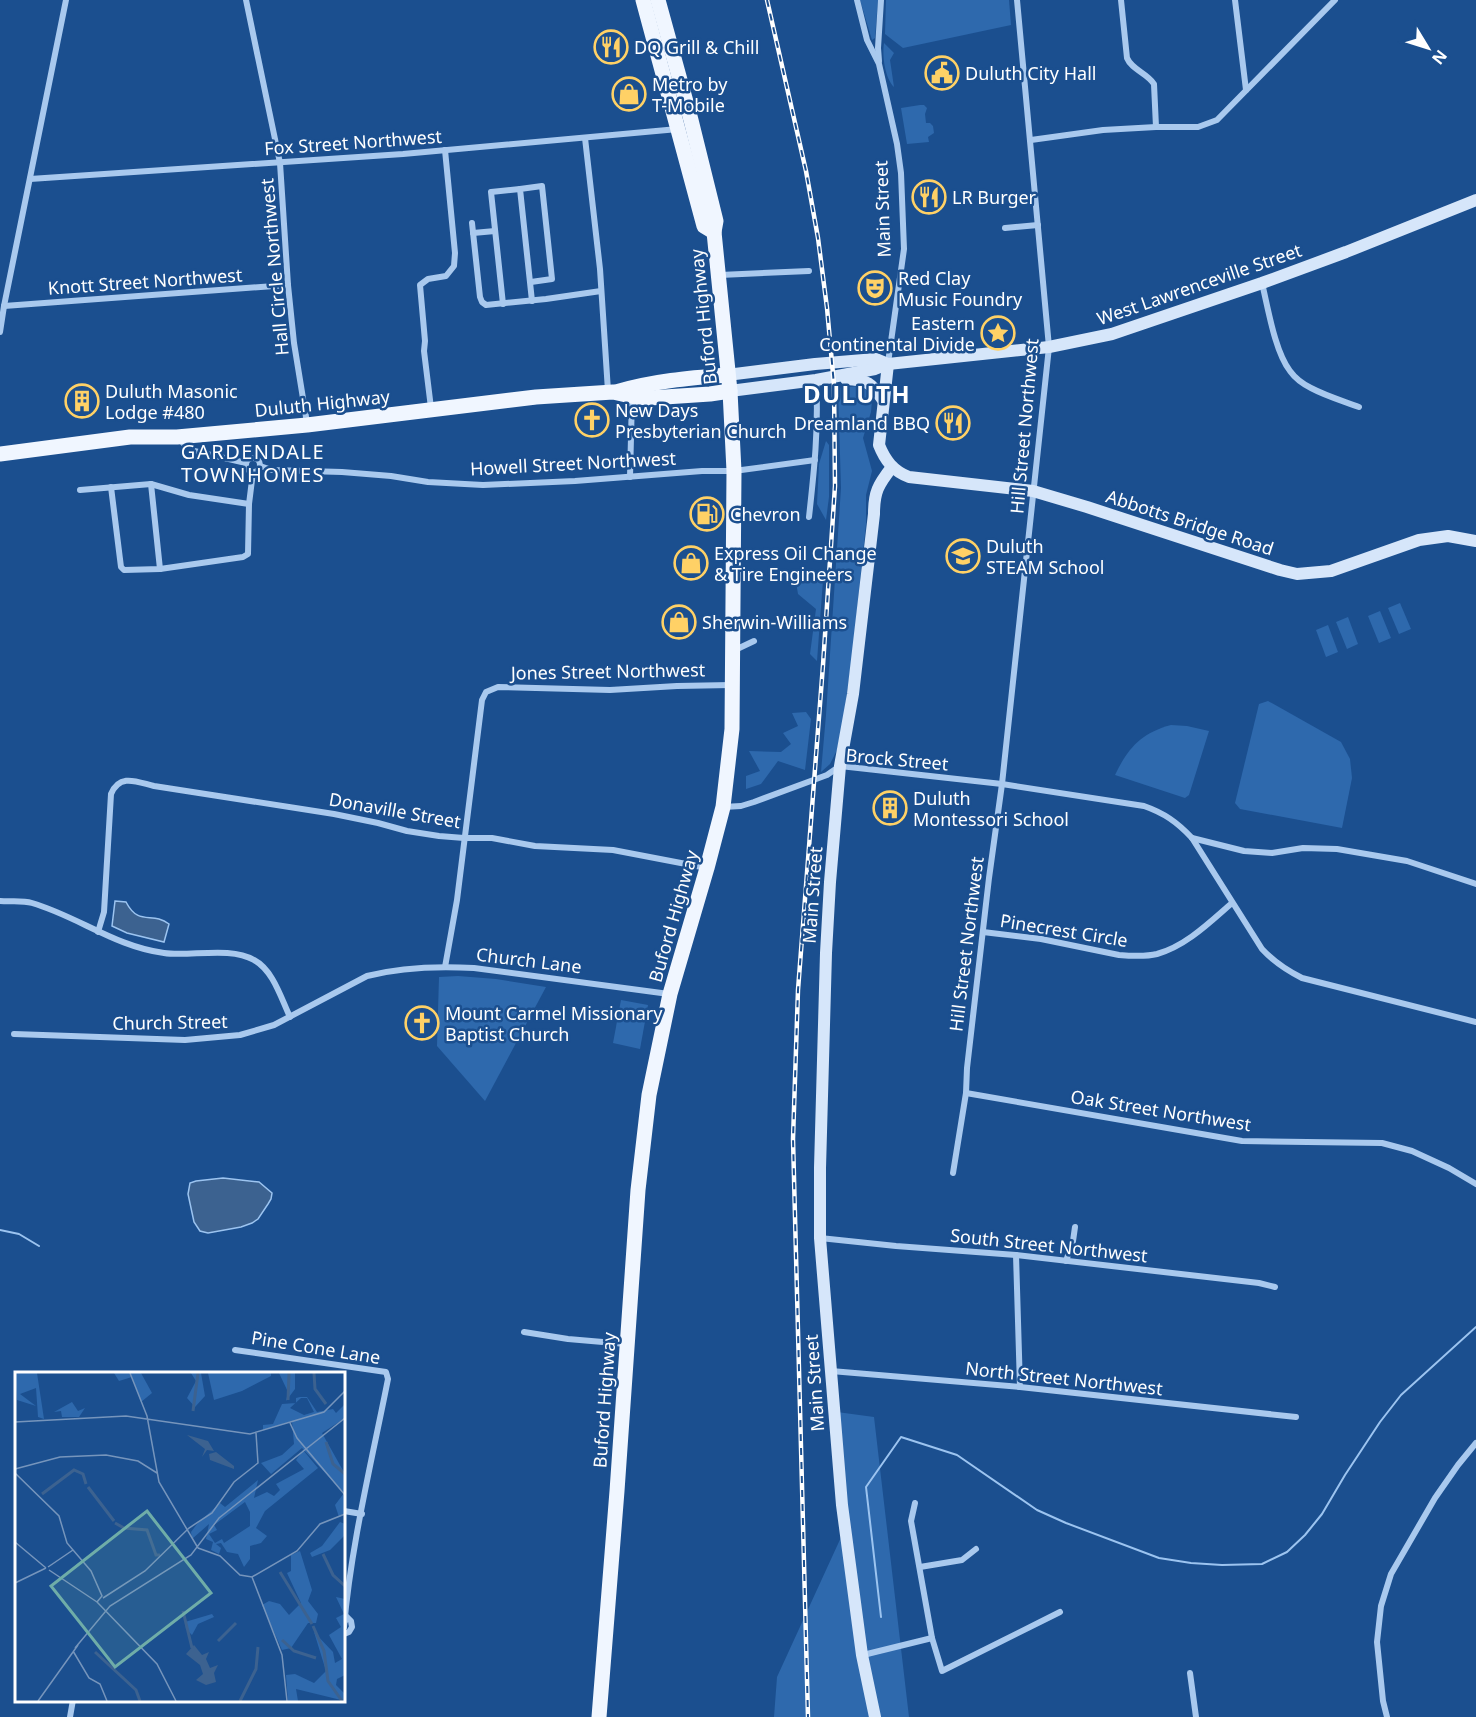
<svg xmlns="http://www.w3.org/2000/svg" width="1476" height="1717" font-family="'Noto Sans',sans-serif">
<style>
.green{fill:#2e69ad}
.water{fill:#3c6290;stroke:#9cc4f0;stroke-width:1.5}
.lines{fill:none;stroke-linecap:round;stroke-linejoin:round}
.stream{stroke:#9cc4f0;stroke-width:2}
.street{stroke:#a9c9ee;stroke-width:6}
.secondary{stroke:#d6e6fa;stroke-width:12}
.primary{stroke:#f0f6ff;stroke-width:15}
.rail-casing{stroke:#fff;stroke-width:4.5}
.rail{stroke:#1b4f8f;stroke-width:2;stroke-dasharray:7;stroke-linecap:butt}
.labels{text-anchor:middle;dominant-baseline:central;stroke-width:5;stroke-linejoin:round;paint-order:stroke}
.poi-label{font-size:18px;fill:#fff;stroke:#1b4f8f;text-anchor:start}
.street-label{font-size:18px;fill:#fff;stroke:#1b4f8f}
.neighbourhood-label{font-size:20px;letter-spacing:1.5px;fill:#fff;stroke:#1b4f8f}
.district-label{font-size:24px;font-weight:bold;letter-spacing:1.5px;fill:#fff;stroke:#1b4f8f}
.inset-river{fill:none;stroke:#3c6290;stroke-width:3}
.inset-road{fill:none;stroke:#7695bc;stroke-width:1.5}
.view{fill:#6fada8;fill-opacity:0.15;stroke:#6fada8;stroke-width:3}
.inset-edge{fill:none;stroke:#fff;stroke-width:3}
</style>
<rect width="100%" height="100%" fill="#1b4f8f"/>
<g class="green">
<path d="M860,0H878L875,38L872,40Z"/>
<path d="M886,0H1009L1011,25L903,48L885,34Z"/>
<path d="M884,43L894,53L890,60L894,87C885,78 882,56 884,43Z"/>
<path d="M920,105H924L927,108L925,114L926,123H930L933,126L934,133L928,137L929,142L907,144L901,108Z"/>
<path d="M860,386L868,391L872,400L871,412L863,438L872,471L866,495V524L852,658L843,721L837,750L830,764L821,772L826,715L841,488L838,388Z"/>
<path d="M826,441L829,445V497L826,520L817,504L819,464Z"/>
<path d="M821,578L823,580L817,661L810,654L816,609L798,594L796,582Z"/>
<path d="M1400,603L1411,629L1399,634L1388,608Z"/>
<path d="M1380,611L1391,638L1379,643L1368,616Z"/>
<path d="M1348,617L1358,644L1347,649L1336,622Z"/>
<path d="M1328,625L1338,652L1326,657L1316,630Z"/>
<path d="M1268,701L1341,742L1350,759L1352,778L1342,828L1240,809L1235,803L1259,704Z"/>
<path d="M806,712L811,719L805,770L778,761L761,784L746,789V776L760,771L749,751L781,752L791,744L783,733L798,726L792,713Z"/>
<path d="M1171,725L1187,726L1209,731L1189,795L1185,798L1115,775C1128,748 1141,733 1171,725Z"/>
<path d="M458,976L496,979L546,987L485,1101L437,1046L439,977Z"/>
<path d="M621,1000L648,1005L640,1049L613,1043Z"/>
<path d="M837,1412L874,1417L909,1717H774L777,1677L843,1533Z"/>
</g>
<g class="water">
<path d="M115,901L126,902C139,927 152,911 169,924L164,942L127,933L112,926Z"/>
<path d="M223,1178L259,1182L272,1193L271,1199L268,1204L258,1219L252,1223L241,1227L208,1233L200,1231L194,1222L188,1194L190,1183L196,1181Z"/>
</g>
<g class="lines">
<g class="stream">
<path d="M0,1230L19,1234L39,1246"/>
<path d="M881,1617L866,1487L901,1437L957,1455L1037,1510L1066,1523L1159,1558L1191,1563L1222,1565L1262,1564L1287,1552L1305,1535L1322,1514L1345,1475L1380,1422L1401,1395L1476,1327"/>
</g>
<g class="street">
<path d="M246,0L280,163L288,285L294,343L307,423"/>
<path d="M857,0L867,40L879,64L897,144L901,173L904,249L888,363"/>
<path d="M1121,0L1127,58C1132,70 1147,73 1154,84L1156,127"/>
<path d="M1235,0L1246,90"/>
<path d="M879,61L878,48L881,0"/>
<path d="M585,138L600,269L608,391"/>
<path d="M1031,140L1103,130L1156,127H1198L1217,120L1335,0"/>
<path d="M30,179L403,154L678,129"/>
<path d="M472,223L480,297L482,302L486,305L546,299L601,291"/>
<path d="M1005,228L1038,225"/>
<path d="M473,233L495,231"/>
<path d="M720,275L809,271"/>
<path d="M531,282L552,279L542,186L520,189L532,301"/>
<path d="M1262,283C1268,308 1275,352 1290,371C1295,378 1303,384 1311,388C1326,396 1343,401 1359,407"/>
<path d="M503,304L491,192L520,189"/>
<path d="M4,306L288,285"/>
<path d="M0,332L4,306L66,0"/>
<path d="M431,408L424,351L425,341L420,285L428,279L446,276L454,266L455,253L445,150"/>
<path d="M179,439L190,450L246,463"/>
<circle cx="253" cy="465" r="7"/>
<path d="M260,466L272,470L342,472L391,476L428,482L483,485L575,481L702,471H734L815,460"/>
<path d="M630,477L632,397"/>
<path d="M151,484L160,569"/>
<path d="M111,487L121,567L124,570L160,569L243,557L248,554L249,504L253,472"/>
<path d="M80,490L151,484L189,495L249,504"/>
<path d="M809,517C814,472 819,426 816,380"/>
<path d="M735,650L754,641"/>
<path d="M723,807L741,806L754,802L827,775L840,766L1002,784L1144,806C1164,813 1177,822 1192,838L1262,949C1274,962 1286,970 1302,978L1476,1022"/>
<path d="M1192,838L1244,851L1272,853L1303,848L1337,849L1407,861L1476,884"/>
<path d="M0,901C10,902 22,900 32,903C77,916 116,947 164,953C189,957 230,946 254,960C273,970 281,998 290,1017"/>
<path d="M98,932L104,912L111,794C120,773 137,782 154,786L334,814L378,823L407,831L439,836L464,838H492L535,846L613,850L707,868"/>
<path d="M983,932L1041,939L1119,955C1131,956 1145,957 1157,954C1186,946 1210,922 1232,903"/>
<path d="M445,967L457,900L482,700L486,692L498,687L610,690L677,686L731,685"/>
<path d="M14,1034L185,1040L240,1035L274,1025L367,976C402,967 438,966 474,968L669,994"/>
<path d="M966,1093L1242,1141L1382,1143L1412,1151L1449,1168L1476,1184"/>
<path d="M953,1173L966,1093L967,1068L989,878L1002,784L1049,347L1017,0"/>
<path d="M820,1238L896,1246L1016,1255L1259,1283L1275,1287"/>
<path d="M1016,1255L1020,1387"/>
<path d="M1066,1261L1073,1241L1075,1227"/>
<path d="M524,1332L568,1339L626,1344"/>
<path d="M235,1350L386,1372L388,1379C372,1460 351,1545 344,1627"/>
<path d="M831,1371L1020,1387L1296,1417"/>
<path d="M915,1503L911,1521L932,1638L942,1671L1060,1612"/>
<path d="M344,1511L362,1514"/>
<path d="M920,1567L962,1560L976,1549"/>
<path d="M344,1634L349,1632L352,1627L351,1621L347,1617L346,1620"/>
<path d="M863,1655L932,1638"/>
<path d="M1190,1673L1196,1717"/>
<path d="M70,1717L73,1700"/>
<path d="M1387,1717L1383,1701L1377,1642L1381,1606L1391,1574L1435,1498L1458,1465L1476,1443"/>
</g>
<g class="secondary">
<path d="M888,364L879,445C885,460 893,471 909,477L1033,491L1087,507L1280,570L1297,574L1331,571L1419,540L1448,536L1476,541"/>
<path d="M727,375L815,364L876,359L888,364"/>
<path d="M846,379C868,380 871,383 883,400"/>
<path d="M730,391L816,380L875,369L888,364L1049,347L1112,334L1262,283L1346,252L1476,200"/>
<path d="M875,1717L862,1655L842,1505L820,1238V1168L826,953L830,882L840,766L853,694L874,514C874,492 878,485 892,467"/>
</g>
<g class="primary">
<path d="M643,0L704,226L714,232"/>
<path d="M616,392C653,381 689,378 727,375"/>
<path d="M0,454L130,437H177L307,425L536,397L613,392L635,397L650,398L710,394L730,391"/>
<path d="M599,1717L617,1491L638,1190L649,1095L670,994L707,868L723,807L732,729L734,471L730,391L714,232L716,221L691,120L658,0"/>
</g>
<g class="rail-casing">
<path id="rail" d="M767,0L806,171L818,238L827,308L834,385L835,486L823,665L798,990L793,1139L808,1717"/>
</g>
<use href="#rail" class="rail"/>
</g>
<defs>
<g id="restaurant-ring" transform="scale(1.725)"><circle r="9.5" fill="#1b4f8f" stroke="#ffd166" stroke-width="1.5"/><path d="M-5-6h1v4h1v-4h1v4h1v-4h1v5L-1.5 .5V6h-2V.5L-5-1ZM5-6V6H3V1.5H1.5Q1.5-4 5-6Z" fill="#ffd166"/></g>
<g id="civic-ring" transform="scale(1.725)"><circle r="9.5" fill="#1b4f8f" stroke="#ffd166" stroke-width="1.5"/><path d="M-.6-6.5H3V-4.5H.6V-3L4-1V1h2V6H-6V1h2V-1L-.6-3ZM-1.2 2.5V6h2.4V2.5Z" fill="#ffd166"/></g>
<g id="shop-ring" transform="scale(1.725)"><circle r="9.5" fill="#1b4f8f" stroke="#ffd166" stroke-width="1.5"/><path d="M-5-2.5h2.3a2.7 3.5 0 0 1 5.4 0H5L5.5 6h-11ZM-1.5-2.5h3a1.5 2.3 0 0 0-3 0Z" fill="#ffd166"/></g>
<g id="theatre-ring" transform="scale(1.725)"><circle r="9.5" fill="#1b4f8f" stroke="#ffd166" stroke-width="1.5"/><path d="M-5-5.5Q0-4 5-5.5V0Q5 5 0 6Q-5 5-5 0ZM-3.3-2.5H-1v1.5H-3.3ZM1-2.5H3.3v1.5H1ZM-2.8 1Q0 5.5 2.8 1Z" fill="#ffd166"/></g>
<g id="sight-ring" transform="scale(1.725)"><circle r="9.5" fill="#1b4f8f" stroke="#ffd166" stroke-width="1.5"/><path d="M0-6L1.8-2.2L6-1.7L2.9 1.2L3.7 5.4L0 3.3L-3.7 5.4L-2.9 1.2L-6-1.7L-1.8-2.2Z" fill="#ffd166"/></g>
<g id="building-ring" transform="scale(1.725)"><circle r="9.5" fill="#1b4f8f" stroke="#ffd166" stroke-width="1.5"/><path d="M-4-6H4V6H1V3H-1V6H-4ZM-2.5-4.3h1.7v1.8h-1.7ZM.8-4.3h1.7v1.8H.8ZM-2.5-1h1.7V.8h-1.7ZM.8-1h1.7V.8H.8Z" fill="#ffd166"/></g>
<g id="church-ring" transform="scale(1.725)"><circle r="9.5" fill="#1b4f8f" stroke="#ffd166" stroke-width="1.5"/><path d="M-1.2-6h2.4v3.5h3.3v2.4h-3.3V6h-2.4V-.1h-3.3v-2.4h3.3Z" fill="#ffd166"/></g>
<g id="fuel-ring" transform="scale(1.725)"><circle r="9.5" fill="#1b4f8f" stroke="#ffd166" stroke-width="1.5"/><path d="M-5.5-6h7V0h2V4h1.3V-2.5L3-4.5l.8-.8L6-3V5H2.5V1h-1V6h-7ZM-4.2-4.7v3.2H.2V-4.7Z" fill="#ffd166"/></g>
<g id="school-ring" transform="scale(1.725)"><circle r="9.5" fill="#1b4f8f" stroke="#ffd166" stroke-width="1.5"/><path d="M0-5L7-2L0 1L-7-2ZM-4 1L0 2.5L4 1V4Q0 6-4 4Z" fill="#ffd166"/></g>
</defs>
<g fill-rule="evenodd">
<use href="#restaurant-ring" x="611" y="47"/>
<use href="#civic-ring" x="942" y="73"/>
<use href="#shop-ring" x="629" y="94"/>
<use href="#restaurant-ring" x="929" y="197"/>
<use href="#theatre-ring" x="875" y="288"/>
<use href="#sight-ring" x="998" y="333"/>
<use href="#building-ring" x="82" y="401"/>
<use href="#church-ring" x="592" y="420"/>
<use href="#restaurant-ring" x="953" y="423"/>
<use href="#fuel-ring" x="707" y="514"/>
<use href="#school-ring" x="963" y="556"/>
<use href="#shop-ring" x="691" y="563"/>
<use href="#shop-ring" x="679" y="622"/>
<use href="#building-ring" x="890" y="808"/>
<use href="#church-ring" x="422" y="1023"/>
</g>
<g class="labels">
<g class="poi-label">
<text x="634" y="47">DQ Grill &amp; Chill</text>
<text x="965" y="73">Duluth City Hall</text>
<text x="652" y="84">Metro by<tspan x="652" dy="21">T-Mobile</tspan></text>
<text x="952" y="197">LR Burger</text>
<text x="898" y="278">Red Clay<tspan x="898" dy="21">Music Foundry</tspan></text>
<text x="975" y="323" text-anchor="end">Eastern<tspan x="975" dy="21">Continental Divide</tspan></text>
<text x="105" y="391">Duluth Masonic<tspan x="105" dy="21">Lodge #480</tspan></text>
<text x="615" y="410">New Days<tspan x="615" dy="21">Presbyterian Church</tspan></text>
<text x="930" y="423" text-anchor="end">Dreamland BBQ</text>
<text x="730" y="514">Chevron</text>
<text x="986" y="546">Duluth<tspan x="986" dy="21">STEAM School</tspan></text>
<text x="714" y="553">Express Oil Change<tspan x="714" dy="21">&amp; Tire Engineers</tspan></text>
<text x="702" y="622">Sherwin-Williams</text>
<text x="913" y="798">Duluth<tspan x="913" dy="21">Montessori School</tspan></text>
<text x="445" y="1013">Mount Carmel Missionary<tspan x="445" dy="21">Baptist Church</tspan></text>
</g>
<g class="street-label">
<text transform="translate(353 142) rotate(-4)">Fox Street Northwest</text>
<text transform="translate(882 209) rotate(-92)">Main Street</text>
<text transform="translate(274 267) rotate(-95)">Hall Circle Northwest</text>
<text transform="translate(145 281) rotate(-4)">Knott Street Northwest</text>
<text transform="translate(1199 284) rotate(-19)">West Lawrenceville Street</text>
<text transform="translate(703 317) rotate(-96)">Buford Highway</text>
<text transform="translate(322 403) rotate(-6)">Duluth Highway</text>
<text transform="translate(1024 426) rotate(-85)">Hill Street Northwest</text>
<text transform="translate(573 463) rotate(-3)">Howell Street Northwest</text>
<text transform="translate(1190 522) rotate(18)">Abbotts Bridge Road</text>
<text transform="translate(608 671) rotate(-1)">Jones Street Northwest</text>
<text transform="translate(897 759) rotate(5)">Brock Street</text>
<text transform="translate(395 810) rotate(10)">Donaville Street</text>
<text transform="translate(812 895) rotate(-86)">Main Street</text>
<text transform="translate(673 916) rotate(-74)">Buford Highway</text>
<text transform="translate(1064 930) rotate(9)">Pinecrest Circle</text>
<text transform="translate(966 944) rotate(-83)">Hill Street Northwest</text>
<text transform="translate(529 960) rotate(7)">Church Lane</text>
<text transform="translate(170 1022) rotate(-1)">Church Street</text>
<text transform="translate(1161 1110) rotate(9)">Oak Street Northwest</text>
<text transform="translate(1049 1245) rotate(6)">South Street Northwest</text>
<text transform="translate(316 1347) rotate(9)">Pine Cone Lane</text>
<text transform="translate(1064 1378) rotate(6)">North Street Northwest</text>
<text transform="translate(814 1383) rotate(-94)">Main Street</text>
<text transform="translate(604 1400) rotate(-86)">Buford Highway</text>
</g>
<g class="neighbourhood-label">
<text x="253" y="451">GARDENDALE<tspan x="253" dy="23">TOWNHOMES</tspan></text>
</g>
<g class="district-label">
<text x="857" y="393">DULUTH</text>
</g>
</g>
<g transform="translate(15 1372)">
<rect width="330" height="330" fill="#1b4f8f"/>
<path d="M0,1H22L29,47L23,45L21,16L5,22L21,34L2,28ZM99,1H126L137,21L126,30L117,5L104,9ZM176,1H186L190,24L180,35L172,26L181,9ZM193,1H256V4L227,19L199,28ZM264,1H280V17L271,29L273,20ZM285,25H292L302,40L318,37L321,41L330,32V46L307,61L330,102V142L324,145L320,133L329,121L287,76L256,102L246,91L267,83L279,72L277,49L248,58V53L258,52L267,32L281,31V26ZM286,26H292L299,40L289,43L275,36ZM57,30L63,39L70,36L64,45H47L46,39L39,40ZM288,78L303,96L250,139L241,156L252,164L246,171L235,174V187L229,195L223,182L212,180L206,171L201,172L206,176L204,182L196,178L198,170L191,167L194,152L177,167L176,160L182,152L205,131L210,135L243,108L239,126L252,120L259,124L265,118L261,112L289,97L281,88ZM230,130L235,140V154L209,171L207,167L200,171L194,162L202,158L199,153ZM325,150L330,152V163L315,178L297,185L295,181L307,174ZM285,179L297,218L293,229L303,242L301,251H293L276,276L267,278L247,233L254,229L265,232L274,243L286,231L272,201L276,199V183ZM321,225L330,227V303L322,307L321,313L330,322V329L281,317L283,329H273L271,303L280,302L299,311L311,299L299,260L318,280L320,291L327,287L314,263L326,255L321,246L329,242ZM197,242L199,245L183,252L177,263L171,257L170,250Z" fill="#2e69ad" fill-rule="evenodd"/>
<path d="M172,63L193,69L199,79L192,78L187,85L190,77ZM201,80L219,94V97L195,88L194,82ZM179,273L187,283L194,280L191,287L195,296L203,293L199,301L201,310L191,313L181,308L188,302L185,293L171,282Z" fill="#3c6290"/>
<path class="inset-river" d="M299,1L300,17L311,32M273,28L274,1M178,39L183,1M311,70L318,92L330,102M73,115L99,149M27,122L59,98L68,102L71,112M100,151L109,156L132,158L141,183H145M308,182L318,203L330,214M265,200L297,252M168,239L177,276M298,254L309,279L313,309L327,329M267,268L279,279L301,286M203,269L221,251M80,280L121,318L125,329M225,329L241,297L243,275"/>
<path class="inset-road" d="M115,1L132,44L144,110L183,176M0,50L111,44L235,62L309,40L330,19M275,51L282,66L330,123M0,97L45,85L91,83L123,89L142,101M0,101L44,144L52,171L76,199L87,224L82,230M0,170L31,196M183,176L205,184L225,203L237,205L282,179L305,152L330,142M33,195L58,178M34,198L82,230M237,205L267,283L272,329M0,211L31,196M88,226L130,199L174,156L197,141L219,110L243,91L241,61M82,230L142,292L161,329M60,276L95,234L176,183L204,146L330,46M58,279L74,306L85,312L92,329M23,329L63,273"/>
<path class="view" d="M132,139L196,221L100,295L36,214Z"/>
<rect width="330" height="330" class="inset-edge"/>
</g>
<g transform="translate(1428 48) rotate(128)" stroke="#1b4f8f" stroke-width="4.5" paint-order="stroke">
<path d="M0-4.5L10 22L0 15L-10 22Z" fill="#ffffff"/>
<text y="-9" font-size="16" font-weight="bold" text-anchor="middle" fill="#ffffff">N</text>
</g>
</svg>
